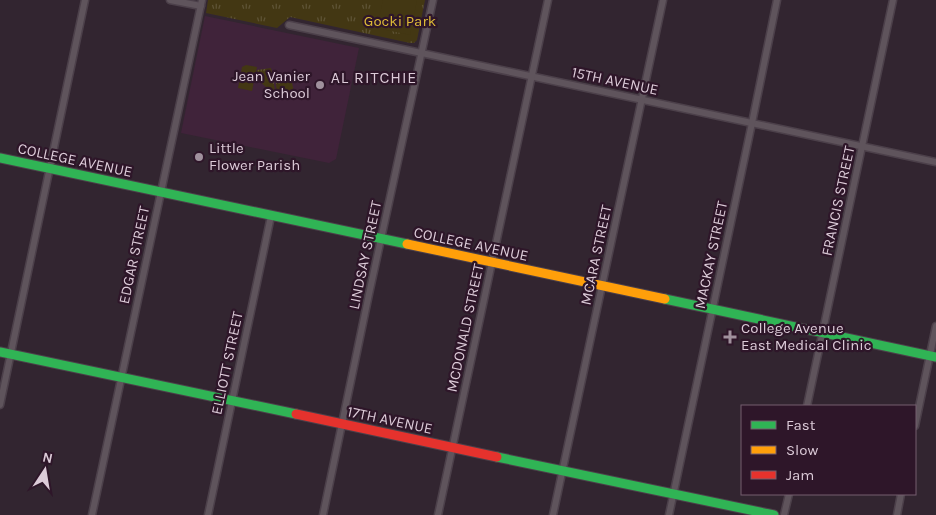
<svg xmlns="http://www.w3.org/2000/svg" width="936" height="515" font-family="Karla,sans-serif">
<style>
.built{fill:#40233a}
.park{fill:url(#park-tufts)}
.garden{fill:#433713}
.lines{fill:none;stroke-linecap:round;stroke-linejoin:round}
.street-casing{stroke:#4c404a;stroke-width:9}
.fast-casing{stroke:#4c404a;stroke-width:11}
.slow-casing{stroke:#4c404a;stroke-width:11}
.jam-casing{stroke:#4c404a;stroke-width:11}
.street{stroke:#5f545c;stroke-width:6}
.fast{stroke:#30b455;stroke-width:9}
.slow{stroke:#ff9f0a;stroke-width:9}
.jam{stroke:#e5322d;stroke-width:9}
.poi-dot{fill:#a0919d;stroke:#2e1629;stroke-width:2}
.labels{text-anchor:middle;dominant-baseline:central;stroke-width:4.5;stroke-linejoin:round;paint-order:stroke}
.park-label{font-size:15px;fill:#dfbc37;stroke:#2e1629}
.poi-label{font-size:15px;fill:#dccbd8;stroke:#2e1629;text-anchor:start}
.street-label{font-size:15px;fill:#dccbd8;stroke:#2e1629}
.neighbourhood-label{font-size:16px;letter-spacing:1px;fill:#dccbd8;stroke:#2e1629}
</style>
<defs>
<pattern id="park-tufts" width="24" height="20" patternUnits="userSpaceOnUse" patternTransform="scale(1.25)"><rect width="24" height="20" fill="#433713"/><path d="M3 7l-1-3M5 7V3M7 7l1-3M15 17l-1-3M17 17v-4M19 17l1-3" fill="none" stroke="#5e5335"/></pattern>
</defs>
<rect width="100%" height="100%" fill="#322530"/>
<path class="built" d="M205,16L359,48L336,159L329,163L181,133Z"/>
<g class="park">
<path d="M208,0H425L417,40L414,43H410L290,17L277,28L206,13Z"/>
<path d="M271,68L275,90L267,88L256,78L257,70Z"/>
<path d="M282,73L291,78L295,97L277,93L275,76Z"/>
</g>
<g class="garden">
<path d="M383,0H417L410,35L377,28Z"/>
<path d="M246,65L257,67L252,91L238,88L242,67Z"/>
</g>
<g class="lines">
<g class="street-casing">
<g id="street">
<path d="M170,0L201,6"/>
<path d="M289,25L936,162"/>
<path d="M0,405L85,0"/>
<path d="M807,406L893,0"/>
<path d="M915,426L936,326"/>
<path d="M92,515L202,0"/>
<path d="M208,515L271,216"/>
<path d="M323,515L369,294L433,0"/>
<path d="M438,515L548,0"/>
<path d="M553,515L663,0"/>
<path d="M669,515L752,123L777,0"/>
<path d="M784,515L789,494"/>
<path d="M897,515L901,494"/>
</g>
</g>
<g class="fast-casing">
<g id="fast">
<path d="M0,158L407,244"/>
<path d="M665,299L936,357"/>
<path d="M0,352L296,414"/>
<path d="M497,457L774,515"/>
</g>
</g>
<g class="slow-casing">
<path id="slow" d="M407,244L665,299"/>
</g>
<g class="jam-casing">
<path id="jam" d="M296,414L497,457"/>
</g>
<use href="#street" class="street"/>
<use href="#fast" class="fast"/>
<use href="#slow" class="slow"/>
<use href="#jam" class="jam"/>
</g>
<g class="poi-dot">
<circle cx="320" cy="85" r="5"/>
<circle cx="199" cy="157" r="5"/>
<path d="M727.5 329.5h5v5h5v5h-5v5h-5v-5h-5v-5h5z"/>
</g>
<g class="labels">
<g class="park-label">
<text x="400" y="21">Gocki Park</text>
</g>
<g class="poi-label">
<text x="310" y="76" text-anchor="end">Jean Vanier<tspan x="310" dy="17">School</tspan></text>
<text x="209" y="148">Little<tspan x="209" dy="17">Flower Parish</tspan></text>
<text x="741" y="328">College Avenue<tspan x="741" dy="17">East Medical Clinic</tspan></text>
</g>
<g class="street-label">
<text transform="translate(615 81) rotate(12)">15TH AVENUE</text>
<text transform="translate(75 160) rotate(12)">COLLEGE AVENUE</text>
<text transform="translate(838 201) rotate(-78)">FRANCIS STREET</text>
<text transform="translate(471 244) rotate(12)">COLLEGE AVENUE</text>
<text transform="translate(134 255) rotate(-78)">EDGAR STREET</text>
<text transform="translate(365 255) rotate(-78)">LINDSAY STREET</text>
<text transform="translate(596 255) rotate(-78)">MCARA STREET</text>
<text transform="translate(711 255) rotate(-78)">MACKAY STREET</text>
<text transform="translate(465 328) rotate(-78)">MCDONALD STREET</text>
<text transform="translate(227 363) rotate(-78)">ELLIOTT STREET</text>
<text transform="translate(390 420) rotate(12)">17TH AVENUE</text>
</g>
<g class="neighbourhood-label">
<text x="374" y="77">AL RITCHIE</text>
</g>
</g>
<rect x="741" y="405" width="175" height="90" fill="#2e1629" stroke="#745e6f"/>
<rect x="751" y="421" width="25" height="8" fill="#30b455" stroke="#745e6f"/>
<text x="786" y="430" font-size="15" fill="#dccbd8">Fast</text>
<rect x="751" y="446" width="25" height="8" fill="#ff9f0a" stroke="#745e6f"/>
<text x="786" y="455" font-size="15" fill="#dccbd8">Slow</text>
<rect x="751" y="471" width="25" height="8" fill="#e5322d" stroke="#745e6f"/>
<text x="786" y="480" font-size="15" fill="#dccbd8">Jam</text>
<g transform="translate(45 470) rotate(12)" stroke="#2e1629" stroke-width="4" paint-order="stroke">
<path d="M0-4L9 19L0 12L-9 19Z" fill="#dccbd8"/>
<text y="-8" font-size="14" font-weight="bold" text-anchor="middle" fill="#dccbd8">N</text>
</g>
</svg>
